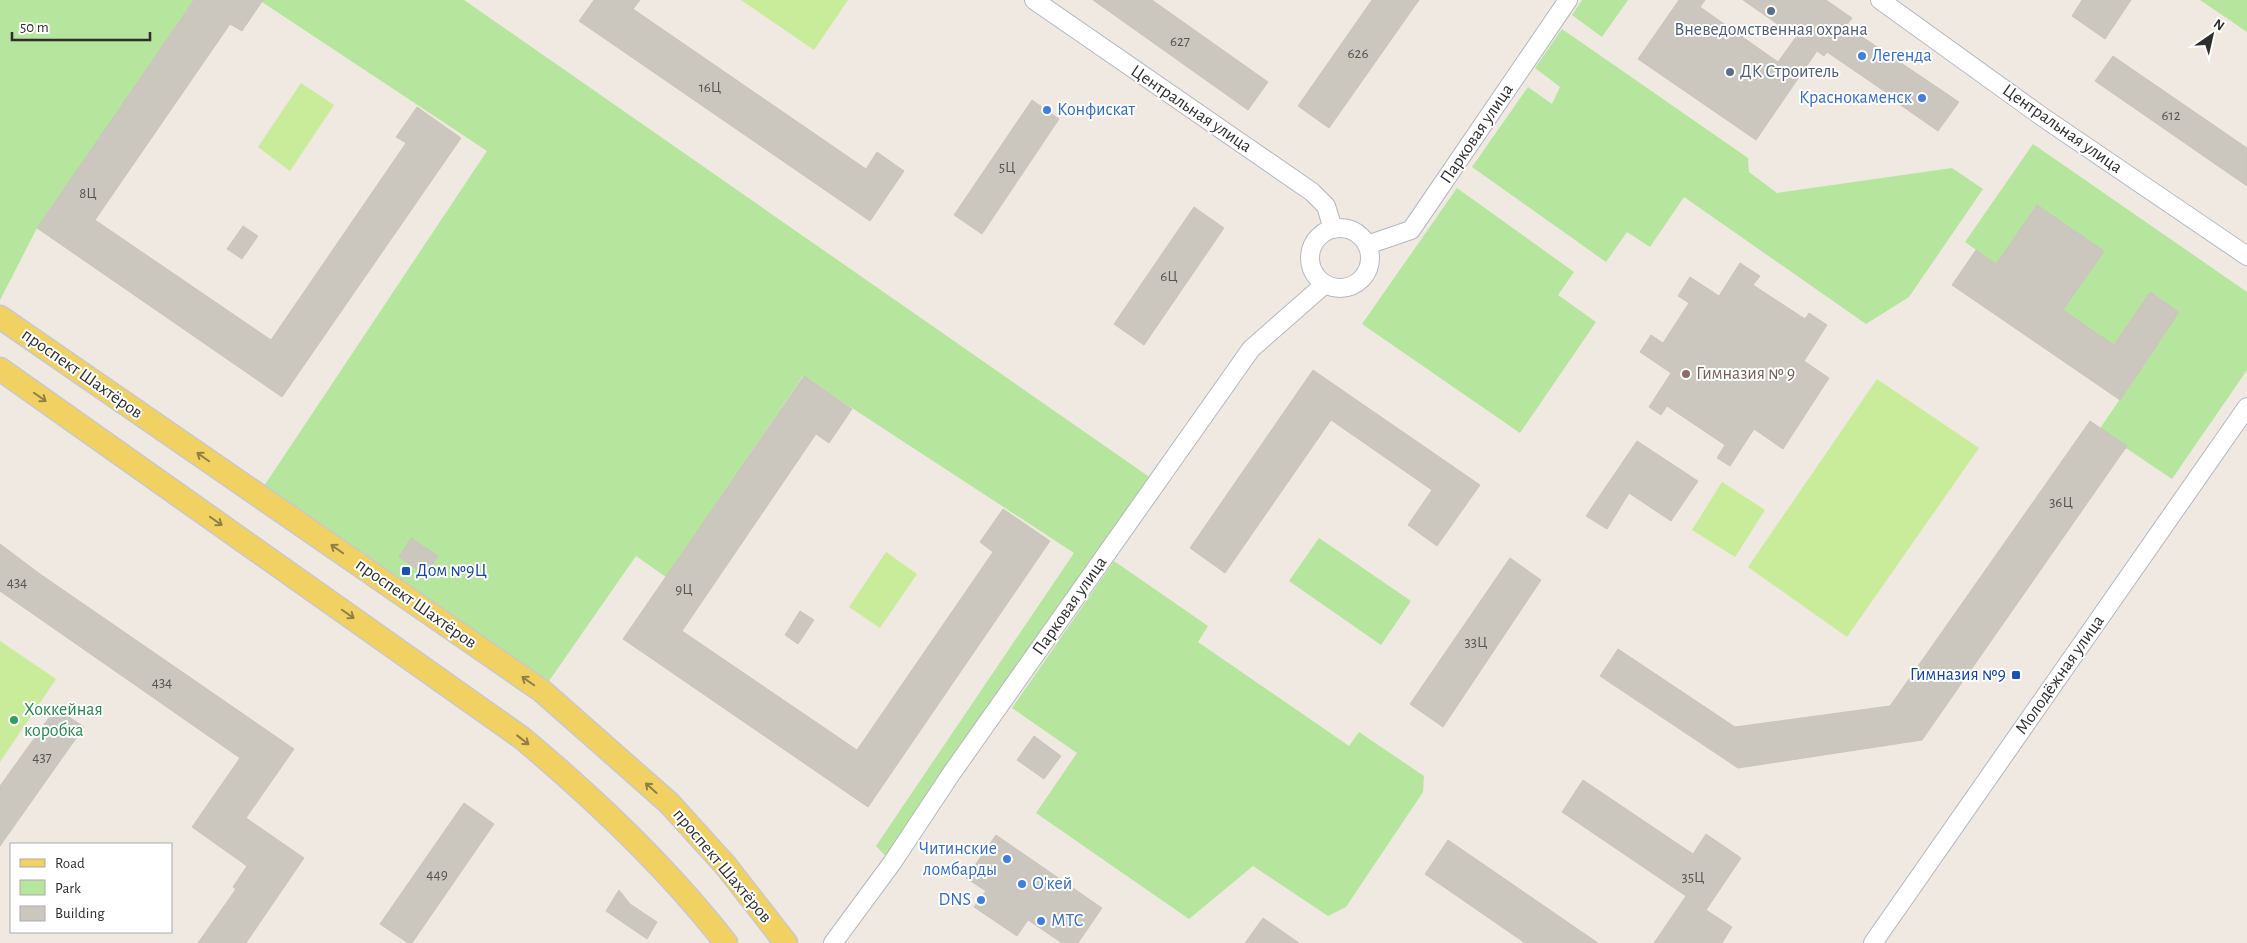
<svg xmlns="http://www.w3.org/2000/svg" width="2247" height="943" font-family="'Alegreya Sans',sans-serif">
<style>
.green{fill:#b6e59e}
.pitch{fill:#c9ec9a}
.building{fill:#cbc7bf;stroke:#cbc5ba}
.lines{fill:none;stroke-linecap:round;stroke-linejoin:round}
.minor-casing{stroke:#b4b7c1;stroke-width:20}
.major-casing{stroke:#c9c9c9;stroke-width:25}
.minor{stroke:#fff;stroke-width:18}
.major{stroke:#f2d163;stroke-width:22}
.oneway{stroke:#908048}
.service-dot{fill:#5c6f8a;stroke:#fff;stroke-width:2}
.shop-dot{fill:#3f7fe0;stroke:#fff;stroke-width:2}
.education-dot{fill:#8d6e63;stroke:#fff;stroke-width:2}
.transit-dot{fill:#1a4fb4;stroke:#fff;stroke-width:2}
.leisure-dot{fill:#2e9e5b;stroke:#fff;stroke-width:2}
.labels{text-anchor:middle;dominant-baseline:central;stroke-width:4;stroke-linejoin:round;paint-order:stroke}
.number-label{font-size:15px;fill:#555452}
.service-label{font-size:18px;fill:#4e5e75;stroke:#fff}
.shop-label{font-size:18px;fill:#366cbe;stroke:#fff;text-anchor:start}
.street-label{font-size:18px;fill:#2e2e2e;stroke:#fff}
.education-label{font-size:18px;fill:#785e54;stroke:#fff;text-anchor:start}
.transit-label{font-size:18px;fill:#164399;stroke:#fff;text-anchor:start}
.leisure-label{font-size:18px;fill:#27864d;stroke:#fff;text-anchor:start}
</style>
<rect width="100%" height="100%" fill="#efe9e1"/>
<g class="green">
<path d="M0,0H194L37,228L0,300Z"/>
<path d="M259,0H464L1158,483L892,863L876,846L1074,553L803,376L666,577L636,556L542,691L258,495L487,151Z"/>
<path d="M1582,0H1628L1602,37L1572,15Z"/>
<path d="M2200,0H2247V32Z"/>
<path d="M1562,29L1748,158L1749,172L1777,193L1952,168L1983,189L1909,297L1866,324L1684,197L1650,247L1627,232L1606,262L1472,167L1528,87L1552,104L1560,87L1535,68Z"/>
<path d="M2033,144L2247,292V370L2172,479L2099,430L2179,312L2150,292L2114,345L2063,310L2103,251L2037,205L1996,264L1965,242Z"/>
<path d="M1457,188L1574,272L1558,295L1596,322L1520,433L1362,324Z"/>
<path d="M1319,538L1411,601L1381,645L1289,581Z"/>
<path d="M1114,561L1208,626L1198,642L1349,746L1359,732L1424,776L1423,792L1346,907L1328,916L1253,866L1189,919L1036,813L1077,753L1012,708Z"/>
</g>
<g class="pitch">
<path d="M741,0H848L814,50Z"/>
<path d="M301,83L334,105L290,171L258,147Z"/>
<path d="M1877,379L1979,448L1847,637L1748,567Z"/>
<path d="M1722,482L1765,510L1735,557L1692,530Z"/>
<path d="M886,552L917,574L880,628L849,607Z"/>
<path d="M0,641L56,679L0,762Z"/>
</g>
<g class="building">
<path d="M194,0H263L242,31L230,24L95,220L271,340L406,143L396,137L417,107L461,138L282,397L37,228Z"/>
<path d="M594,0H640L633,9L866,169L877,152L904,171L870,221L579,21Z"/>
<path d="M1093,0H1152L1268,82L1248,110Z"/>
<path d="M1372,0H1419L1329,128L1298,106Z"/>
<path d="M1679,0H1705L1700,7L1778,62L1796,37L1743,0H1826L1852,18L1846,26L1959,102L1938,131L1886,95L1887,93L1827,52L1824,56L1817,51L1756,140L1638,59Z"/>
<path d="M2082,0H2131L2105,39L2072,16Z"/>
<path d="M2113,56L2247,148V186L2095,81Z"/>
<path d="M1032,100L1059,119L982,234L954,215Z"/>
<path d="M2037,205L2104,251L2063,310L2114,345L2150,292L2179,312L2120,400L1952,285L1976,250L1996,264Z"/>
<path d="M1194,207L1224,228L1144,345L1114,324Z"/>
<path d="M243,226L258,236L242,259L227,249Z"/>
<path d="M1740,263L1760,276L1753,285L1805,319L1809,313L1827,325L1804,361L1829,378L1783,449L1754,429L1730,466L1717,458L1725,445L1667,406L1661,415L1649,407L1671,373L1640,352L1651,335L1663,343L1689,303L1678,296L1690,277L1719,296Z"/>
<path d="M1313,370L1480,485L1437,546L1408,525L1432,490L1331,420L1225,573L1190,548Z"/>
<path d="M804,376L852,409L829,443L816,434L682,631L857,750L993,552L980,542L1003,509L1050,541L868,807L623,639Z"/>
<path d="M2090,421L2127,446L1922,740L1738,768L1600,676L1618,649L1735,727L1890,706Z"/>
<path d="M1637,441L1698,481L1671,521L1629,493L1607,529L1586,516Z"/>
<path d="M411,538L438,556L426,575L399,557Z"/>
<path d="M0,544L40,574L294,749L246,818L304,858L246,943H198L236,889L233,887L247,866L192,827L240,758L0,591Z"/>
<path d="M1510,558L1541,580L1443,727L1410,704Z"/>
<path d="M800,611L814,620L798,644L785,635Z"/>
<path d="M56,708L84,727L0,846V786Z"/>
<path d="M1034,736L1061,756L1044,779L1017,760Z"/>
<path d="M1583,780L1693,854L1706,834L1741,858L1706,910L1732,927L1722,943H1654L1686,896L1562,812Z"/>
<path d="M464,803L494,824L412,943H408L380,924Z"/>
<path d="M996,835L1102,908L1078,943H1062L1028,920L1017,936L974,907L986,891L966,878Z"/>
<path d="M1448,840L1598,943H1525L1425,874Z"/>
<path d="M619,890L630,904L657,922L647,939L606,911Z"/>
<path d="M1263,918L1299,943H1245Z"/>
</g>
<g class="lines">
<g class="minor-casing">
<g id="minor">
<path d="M1034,0L1312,192L1326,206L1333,229"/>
<path d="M1880,0L2044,118L2247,256"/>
<circle cx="1340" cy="258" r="30"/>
<path d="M1367,245L1411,230L1568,0"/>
<path d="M833,943L892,863L951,774L1251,349L1325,284"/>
<path d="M1873,943L2247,407"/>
</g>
</g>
<g class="major-casing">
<g id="major">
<path d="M0,317L542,691L669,803L726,866L786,943"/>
<path d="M0,369L522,738C596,800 666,866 726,943"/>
</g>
</g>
<use href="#minor" class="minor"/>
<use href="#major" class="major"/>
</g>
<defs><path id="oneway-shaft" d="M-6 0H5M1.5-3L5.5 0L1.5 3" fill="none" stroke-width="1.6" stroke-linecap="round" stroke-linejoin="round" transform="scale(1.25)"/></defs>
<g class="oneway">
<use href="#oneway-shaft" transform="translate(40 397) rotate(35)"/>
<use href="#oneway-shaft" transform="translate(203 457) rotate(-145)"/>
<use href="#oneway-shaft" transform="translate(216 521) rotate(35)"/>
<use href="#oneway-shaft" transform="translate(337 549) rotate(-145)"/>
<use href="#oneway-shaft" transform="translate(348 614) rotate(35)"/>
<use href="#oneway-shaft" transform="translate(528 681) rotate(-145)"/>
<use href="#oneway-shaft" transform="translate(523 740) rotate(38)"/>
<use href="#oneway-shaft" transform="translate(651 788) rotate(-138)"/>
</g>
<g class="service-dot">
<circle cx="1771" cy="11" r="5"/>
<circle cx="1730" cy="72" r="5"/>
</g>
<g class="shop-dot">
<circle cx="1862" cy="56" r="5"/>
<circle cx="1922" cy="98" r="5"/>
<circle cx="1047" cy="110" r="5"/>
<circle cx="1007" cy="859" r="5"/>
<circle cx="1022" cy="884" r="5"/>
<circle cx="981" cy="900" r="5"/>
<circle cx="1041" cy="921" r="5"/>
</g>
<circle class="education-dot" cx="1686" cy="374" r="5"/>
<g class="transit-dot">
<rect x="401" y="566" width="10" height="10" rx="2.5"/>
<rect x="2011" y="670" width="10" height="10" rx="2.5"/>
</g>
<circle class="leisure-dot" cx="14" cy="720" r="5"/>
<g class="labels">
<g class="number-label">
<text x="1180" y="41">627</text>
<text x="1358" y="53">626</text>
<text x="710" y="87">16Ц</text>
<text x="2171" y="115">612</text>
<text x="1007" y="167">5Ц</text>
<text x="88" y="193">8Ц</text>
<text x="1169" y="276">6Ц</text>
<text x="2061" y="502">36Ц</text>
<text x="17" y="582">434</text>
<text x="684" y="589">9Ц</text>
<text x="1476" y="642">33Ц</text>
<text x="162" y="682">434</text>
<text x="42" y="757">437</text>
<text x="437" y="874">449</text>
<text x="1693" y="877">35Ц</text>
</g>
<g class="service-label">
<text x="1771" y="30">Вневедомственная охрана</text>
<text x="1740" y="72" text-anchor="start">ДК Строитель</text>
</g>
<g class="shop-label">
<text x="1872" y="56">Легенда</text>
<text x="1912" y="98" text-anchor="end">Краснокаменск</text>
<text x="1057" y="110">Конфискат</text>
<text x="997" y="849" text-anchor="end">Читинские<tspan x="997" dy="21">ломбарды</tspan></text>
<text x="1032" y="884">О'кей</text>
<text x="971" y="900" text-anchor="end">DNS</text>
<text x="1051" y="921">МТС</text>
</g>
<g class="street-label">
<text transform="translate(1191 109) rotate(34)">Центральная улица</text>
<text transform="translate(2062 129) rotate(35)">Центральная улица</text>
<text transform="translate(1477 134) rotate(-56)">Парковая улица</text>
<text transform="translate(82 374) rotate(35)">проспект Шахтёров</text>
<text transform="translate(416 604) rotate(35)">проспект Шахтёров</text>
<text transform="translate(1070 606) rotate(-55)">Парковая улица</text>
<text transform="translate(2060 675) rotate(-55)">Молодёжная улица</text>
<text transform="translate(722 866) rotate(50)">проспект Шахтёров</text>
</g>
<g class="education-label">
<text x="1696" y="374">Гимназия № 9</text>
</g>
<g class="transit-label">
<text x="416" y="571">Дом №9Ц</text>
<text x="2006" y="675" text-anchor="end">Гимназия №9</text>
</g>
<g class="leisure-label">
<text x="24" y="710">Хоккейная<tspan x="24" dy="21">коробка</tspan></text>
</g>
</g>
<rect x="10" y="843" width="162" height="90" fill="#ffffff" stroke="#ababab"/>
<rect x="20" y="859" width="25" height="8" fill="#f2d163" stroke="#ababab"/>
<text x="55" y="868" font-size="15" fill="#2e2e2e">Road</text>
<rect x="20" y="880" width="25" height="15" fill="#b6e59e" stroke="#ababab"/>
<text x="55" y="893" font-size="15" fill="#2e2e2e">Park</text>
<rect x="20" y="906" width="25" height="15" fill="#cbc7bf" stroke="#ababab"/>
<text x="55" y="918" font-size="15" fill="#2e2e2e">Building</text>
<g transform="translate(2212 35) rotate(34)" stroke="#ffffff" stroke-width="4" paint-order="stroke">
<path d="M0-4L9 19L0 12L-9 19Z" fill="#2e2e2e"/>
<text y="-8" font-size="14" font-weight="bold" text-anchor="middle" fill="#2e2e2e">N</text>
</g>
<path d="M12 32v8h138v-8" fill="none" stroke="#2e2e2e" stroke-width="2.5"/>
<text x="20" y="32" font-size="15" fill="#2e2e2e" stroke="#ffffff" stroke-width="4" paint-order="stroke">50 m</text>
</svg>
